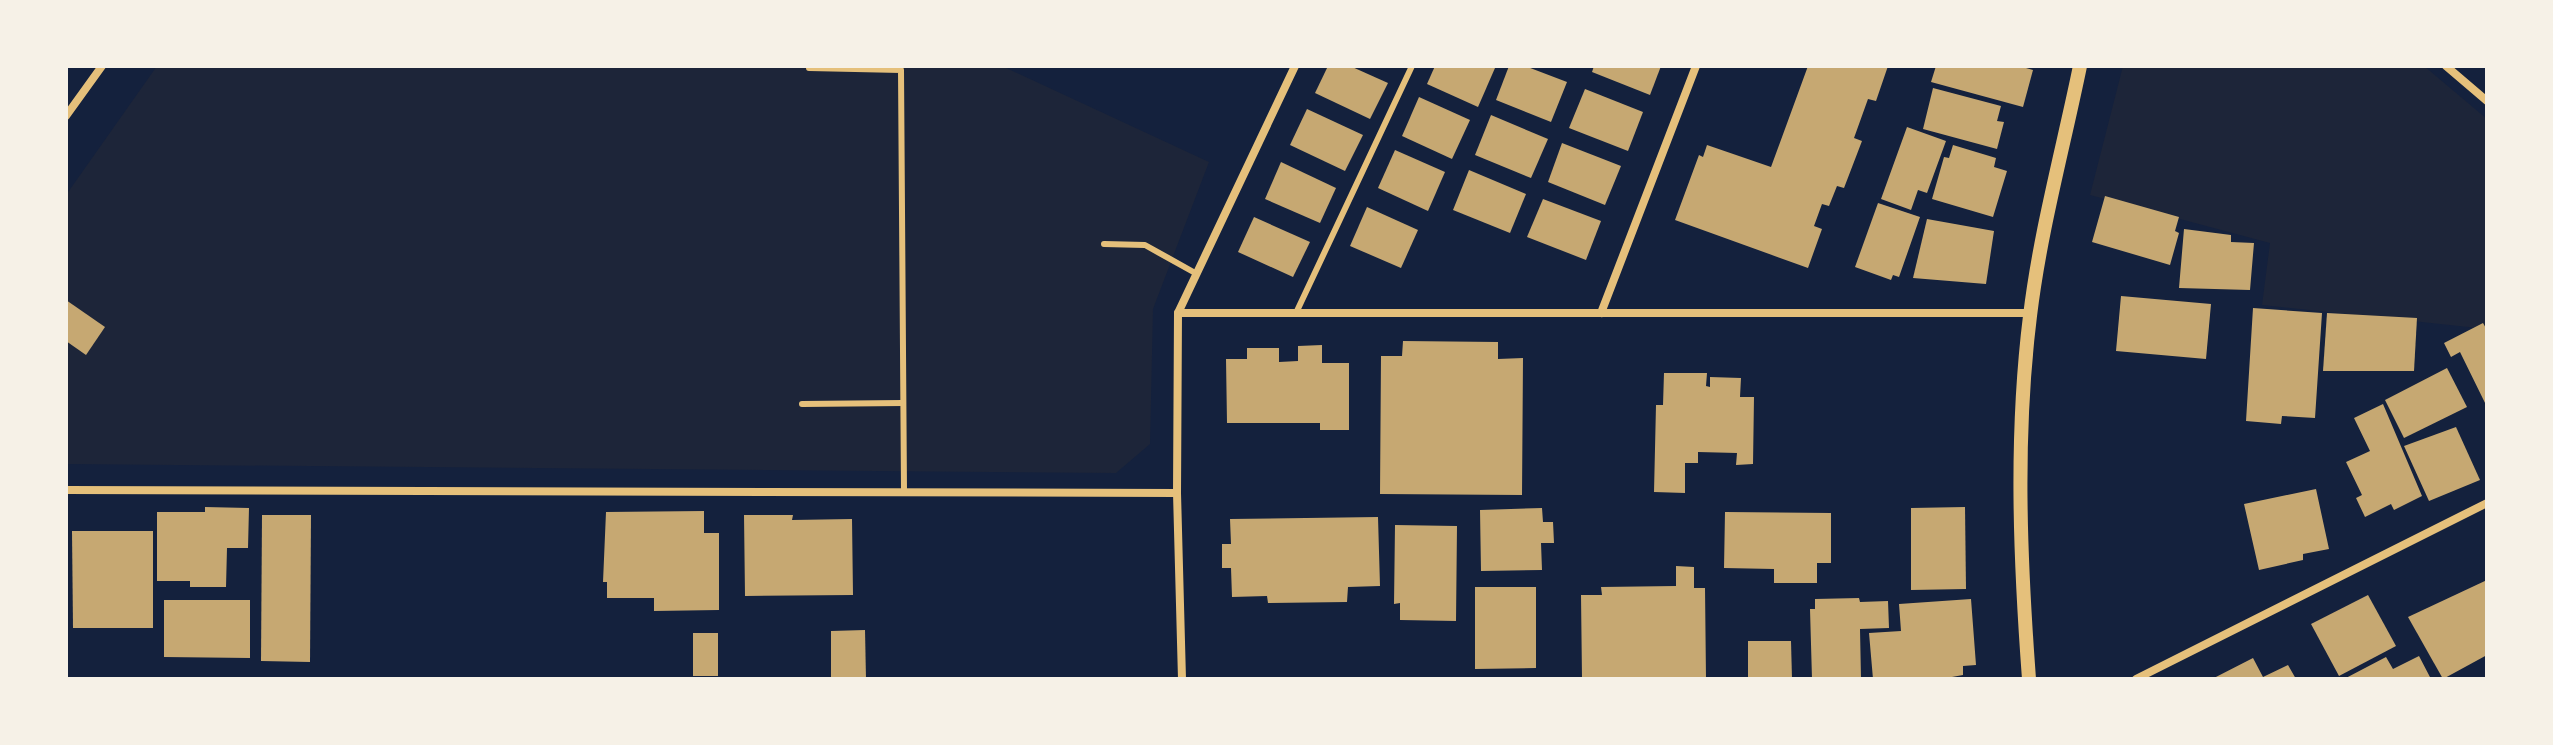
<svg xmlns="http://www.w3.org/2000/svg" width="2553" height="745" font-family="'PT Serif',serif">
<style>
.green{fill:#1d2539}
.building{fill:#c6a872}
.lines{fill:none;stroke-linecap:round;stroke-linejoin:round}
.service{stroke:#e5c07b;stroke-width:6}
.minor{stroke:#e5c07b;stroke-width:8}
.tertiary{stroke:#e5c07b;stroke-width:14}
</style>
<rect width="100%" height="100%" fill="#14213d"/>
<g class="green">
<path d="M157,66H1002L1209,162L1153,309L1150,444L1116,473L66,464V195Z"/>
<path d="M2123,66H2424L2487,119V329L2262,305L2270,243L2090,195Z"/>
</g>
<g class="building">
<path d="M1328,66H1350L1388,83L1370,119L1315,93Z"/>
<path d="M1435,66H1492L1495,68L1478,107L1427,84Z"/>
<path d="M1509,66H1525L1567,82L1551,122L1496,100Z"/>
<path d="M1594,66H1661L1650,95L1592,72Z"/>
<path d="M1808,66H1888L1876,101L1868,99L1854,138L1862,141L1844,188L1837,186L1829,206L1822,204L1814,226L1822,229L1808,268L1675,220L1699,155L1703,157L1707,145L1771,167Z"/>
<path d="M1936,66H2019L2033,70L2023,107L1931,82Z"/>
<path d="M1933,88L2001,106L1997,121L2004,122L1997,149L1923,129Z"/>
<path d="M1585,89L1643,112L1628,151L1569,128Z"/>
<path d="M1419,97L1470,120L1452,159L1402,136Z"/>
<path d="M1307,109L1363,135L1345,171L1290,145Z"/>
<path d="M1491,115L1548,139L1531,178L1475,155Z"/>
<path d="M1907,127L1946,141L1927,193L1918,190L1911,210L1881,199Z"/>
<path d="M1562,143L1621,166L1605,205L1548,182Z"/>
<path d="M1953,145L1996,158L1994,167L2007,171L1993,217L1932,199L1944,157L1949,158Z"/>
<path d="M1395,150L1445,172L1428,211L1378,188Z"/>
<path d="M1281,162L1336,188L1320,223L1265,199Z"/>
<path d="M1469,170L1526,194L1510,233L1453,210Z"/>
<path d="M2105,196L2179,217L2175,231L2179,233L2170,265L2092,242Z"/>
<path d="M1543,199L1601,221L1586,260L1527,237Z"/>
<path d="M1878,203L1920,217L1899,277L1893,275L1891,280L1855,267Z"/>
<path d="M1367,207L1418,230L1401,268L1350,246Z"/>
<path d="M1254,217L1310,242L1293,277L1238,252Z"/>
<path d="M1927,219L1994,231L1986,284L1913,278Z"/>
<path d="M2184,229L2231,235V242L2254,243L2250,290L2179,288Z"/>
<path d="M2121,296L2211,304L2206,359L2116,351Z"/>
<path d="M66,300L105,327L86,355L66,341Z"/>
<path d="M2253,308L2322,313L2315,418L2282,416L2281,424L2246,421Z"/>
<path d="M2327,313L2417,318L2414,371H2323Z"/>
<path d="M2483,323L2487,330V407L2460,352L2451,357L2444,343Z"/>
<path d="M1403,341L1498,342V359L1523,358L1522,495L1380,494L1381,356H1402Z"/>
<path d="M1322,345V363H1349V430H1320V423H1227L1226,359H1247V348H1279V362L1298,361V346Z"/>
<path d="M2447,368L2467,407L2404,438L2385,400Z"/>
<path d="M1664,373H1707L1706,386L1710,387V377L1741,378L1740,397H1754L1753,464L1736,465L1737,453L1698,452V463H1685V493L1654,492L1656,405H1663Z"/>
<path d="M2383,404L2422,496L2394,510L2391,504L2365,517L2356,498L2362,495L2346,462L2370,451L2354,418Z"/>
<path d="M2456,427L2480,480L2429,501L2404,446Z"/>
<path d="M2316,489L2329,549L2303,554V560L2259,570L2244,504Z"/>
<path d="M205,507L249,508L248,548H227L226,587H190V581H157V512H205Z"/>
<path d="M1965,507L1966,589L1911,590V508Z"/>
<path d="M1542,508L1543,522H1553L1554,543H1541L1542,570L1481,571L1480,510Z"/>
<path d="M704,511V533H719V610L654,611V598H607V582H603L606,512Z"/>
<path d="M1725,512L1831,513V563H1817V583H1774V569L1724,568Z"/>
<path d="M262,515H311L310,662L261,661Z"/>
<path d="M744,515H793L792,520L852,519L853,595L745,596Z"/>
<path d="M1378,517L1380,586L1348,587L1347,602L1268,603L1267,596L1232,597L1231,568H1222V544H1231L1230,519Z"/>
<path d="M1395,525L1457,526L1456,621L1400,620V603L1394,604Z"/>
<path d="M72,531H153V628H73Z"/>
<path d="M1676,566L1694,567V588H1705L1706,679H1582L1581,595H1602L1601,587L1676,586Z"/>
<path d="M2487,580V655L2443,679L2408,617Z"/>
<path d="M1475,587H1536V668L1475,669Z"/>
<path d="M2368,595L2396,646L2339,676L2311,624Z"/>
<path d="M1859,598L1860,602L1888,601L1889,628L1860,629L1861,679H1812L1810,609H1815V599Z"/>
<path d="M1971,599L1976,665L1963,666V675L1941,679H1873L1869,633L1901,631L1899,604Z"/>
<path d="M164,600H250V658L164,657Z"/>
<path d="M865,630L866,679H831V631Z"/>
<rect x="693" y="633" width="25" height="43"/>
<path d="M1748,641H1791L1792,679H1748Z"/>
<path d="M2419,656L2431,679H2344L2386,657L2393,669Z"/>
<path d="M2253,658L2263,677L2288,665L2296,679H2212Z"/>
</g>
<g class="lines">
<g class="service">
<path d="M809,68L901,70L904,491"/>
<path d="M1104,244L1145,245L1197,274"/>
<path d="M1296,313L1412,66"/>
<path d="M802,404L903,403"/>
</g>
<g class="minor">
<path d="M2446,66L2487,101"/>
<path d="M66,116L102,66"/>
<path d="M1178,313H2030"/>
<path d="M1601,313L1696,66"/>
<path d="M66,490L1177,493"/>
<path d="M1182,679L1177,493L1178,313L1295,66"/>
<path d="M2136,679L2487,503"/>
</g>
<path class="tertiary" d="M2029,679C2020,558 2015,437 2030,316C2040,232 2063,149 2080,66"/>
</g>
<rect width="2553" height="745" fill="none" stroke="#f6f1e7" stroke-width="136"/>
</svg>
